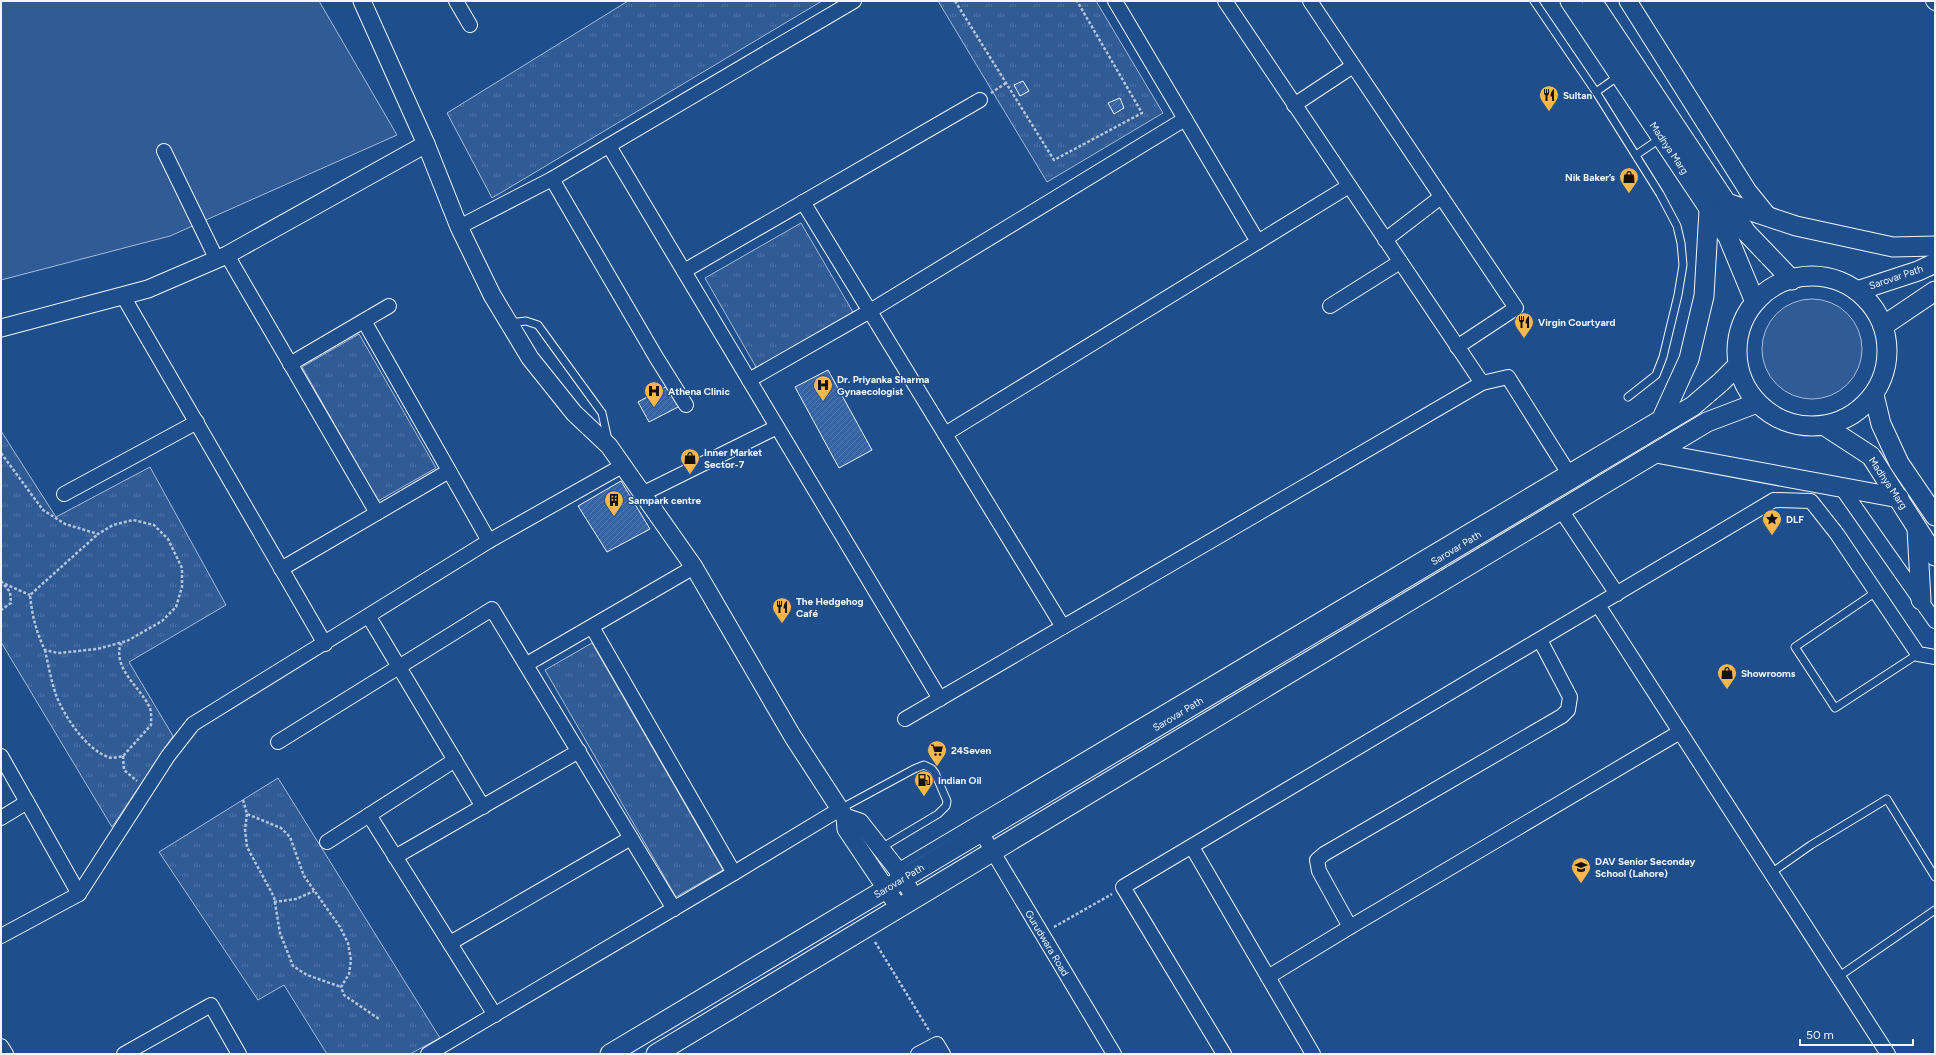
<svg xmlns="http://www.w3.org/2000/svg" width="1936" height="1055" font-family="Figtree,sans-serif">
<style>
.built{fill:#305b95;stroke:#a8bbd7}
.park{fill:url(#park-tufts);stroke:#a8bbd7}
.building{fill:url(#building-hatch);stroke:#f2f6ff}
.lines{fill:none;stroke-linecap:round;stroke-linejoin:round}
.service-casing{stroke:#f2f6ff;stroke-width:9}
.minor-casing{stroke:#f2f6ff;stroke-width:16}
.tertiary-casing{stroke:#f2f6ff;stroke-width:19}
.secondary-casing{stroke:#f2f6ff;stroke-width:21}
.path{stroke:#b3c4dc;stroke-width:2.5;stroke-dasharray:3 2;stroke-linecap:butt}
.service{stroke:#1f4e8c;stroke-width:7}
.minor{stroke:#1f4e8c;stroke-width:14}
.tertiary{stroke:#1f4e8c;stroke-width:17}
.secondary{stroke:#1f4e8c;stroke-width:19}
.labels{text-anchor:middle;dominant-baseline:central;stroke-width:3;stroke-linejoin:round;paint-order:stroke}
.poi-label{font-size:10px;font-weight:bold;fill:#f2f6ff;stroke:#1f4e8c;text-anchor:start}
.street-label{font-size:10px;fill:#f2f6ff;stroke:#1f4e8c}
</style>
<defs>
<pattern id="park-tufts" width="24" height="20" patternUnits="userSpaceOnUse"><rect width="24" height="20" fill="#305b95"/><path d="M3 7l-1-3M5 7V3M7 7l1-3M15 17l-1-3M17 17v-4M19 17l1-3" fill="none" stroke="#4e73a5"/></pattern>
<pattern id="building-hatch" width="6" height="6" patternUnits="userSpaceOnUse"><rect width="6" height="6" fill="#3563a3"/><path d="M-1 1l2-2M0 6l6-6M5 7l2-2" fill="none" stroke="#537ab1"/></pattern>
</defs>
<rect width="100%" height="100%" fill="#1f4e8c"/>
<g class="built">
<path d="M1,1H319L397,135L170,236L1,280Z"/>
<circle cx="1812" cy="349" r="50"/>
</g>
<g class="park">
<path d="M628,1H822L492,198L447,113Z"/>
<path d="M938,1H1096L1163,113L1047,182Z"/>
<path d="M801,223L857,319L760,374L705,278Z"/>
<path d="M359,334L436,468L378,501L302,367Z"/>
<path d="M1,431L56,517L150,467L226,605L129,662L173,736L112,827L1,642Z"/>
<path d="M592,643L723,870L676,897L545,670Z"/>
<path d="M278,778L440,1038L410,1054H327L284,985L258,1000L159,852Z"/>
</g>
<g class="building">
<path d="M1023,81L1029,91L1020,96L1014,85Z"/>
<path d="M1120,98L1124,108L1114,114L1108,103Z"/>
<path d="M828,370L872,450L839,468L795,387Z"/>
<path d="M669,385L680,406L649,422L638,402Z"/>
<path d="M621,481L650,529L607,552L578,506Z"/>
</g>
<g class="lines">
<g class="service-casing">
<g id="service">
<path d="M1534,1L1596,92L1660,194L1677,226L1681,243L1683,265L1678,295L1663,357L1656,375L1628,397"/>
<path d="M1596,92L1620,75"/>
<path d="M1636,155L1661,138"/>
<path d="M510,323L526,321L538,325L602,413L608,440"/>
<path d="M1876,592L1795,647L1835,708L1918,654"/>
<path d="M840,809L914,769L924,765L932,769L935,773L947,801L946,806L938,814L881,848"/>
<path d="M896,868L1659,414"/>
<path d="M1771,873L1811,845L1887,799L1935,877"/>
<path d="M1838,977L1935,910"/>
</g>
</g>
<g class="minor-casing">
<g id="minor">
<path d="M456,1L470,25"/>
<path d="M1115,1L1258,242"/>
<path d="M1225,1L1482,383"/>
<path d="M1310,1L1516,308L1457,347"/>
<path d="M1933,1L1935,3"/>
<path d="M1294,105L1353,66"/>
<path d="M609,146L940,699"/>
<path d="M164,151L217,260"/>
<path d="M552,179L656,357L686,405"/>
<path d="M803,202L1063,627"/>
<path d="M459,227L552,179L854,1"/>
<path d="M1385,240L1441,197"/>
<path d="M227,255L377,513"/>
<path d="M684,271L980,100"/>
<path d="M123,296L325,644"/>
<path d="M1330,306L1400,262"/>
<path d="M364,321L489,541"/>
<path d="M290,364L389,306"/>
<path d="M749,380L870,311L1185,119"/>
<path d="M945,434L1349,186"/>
<path d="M1841,487L1935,621"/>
<path d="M64,494L197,422"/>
<path d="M642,494L777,427"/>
<path d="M1561,510L1617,594"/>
<path d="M281,569L449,471"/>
<path d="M1598,605L1888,1054"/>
<path d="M369,617L483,807"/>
<path d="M592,627L734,873"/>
<path d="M527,664L694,567"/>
<path d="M905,719L1482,383L1508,377L1566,469"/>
<path d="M278,742L492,609L674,909"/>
<path d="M1,756L79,894"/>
<path d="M369,815L495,1015"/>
<path d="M1,818L27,802"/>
<path d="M981,832L1114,1054"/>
<path d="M327,842L455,760"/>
<path d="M1192,847L1313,1054"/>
<path d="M395,857L579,751"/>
<path d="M1350,927L1319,871L1317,860L1324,854L1562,716L1568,710L1570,697L1540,640"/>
<path d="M1,936L79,894L168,756L193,724L489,541L622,466"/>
<path d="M450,943L631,838"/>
<path d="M1268,977L1350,927L1680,732"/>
<path d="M1,1046L6,1054"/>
<path d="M124,1054L211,1005L239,1054"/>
<path d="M428,1054L734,873L840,809"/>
<path d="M918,1054L937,1044L943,1054"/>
<path d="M1224,1054L1123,887L1774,500L1811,501L1837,534L1918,654L1935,657"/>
</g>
</g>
<g class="tertiary-casing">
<g id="tertiary">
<path d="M362,1L426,144L459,227L492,295L530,358L574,413L609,446L694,567L793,737L845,817L846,829L899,908"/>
<path d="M1628,1L1748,191L1769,217"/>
<path d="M1,328L148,289L227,255L426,144"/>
<path d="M845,817L860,822L896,868L915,898"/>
</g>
</g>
<g class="secondary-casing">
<g id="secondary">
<path d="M1570,1L1728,237L1755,302"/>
<path d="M1592,1L1746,232L1792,280"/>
<path d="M1727,203L1796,226L1893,247L1935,246"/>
<circle cx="1812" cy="351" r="75"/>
<path d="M1857,291L1918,271L1935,263"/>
<path d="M1883,326L1935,291"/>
<path d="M1874,395L1881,424L1899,463L1935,516"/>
<path d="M1825,426L1871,456L1935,556"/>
<path d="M1658,427L1689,359L1704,296L1709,210"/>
<path d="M1656,453L1899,498"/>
<path d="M1917,529L1921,600"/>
<path d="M610,1054L1693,406L1721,382L1738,365"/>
<path d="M656,1054L1707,422L1757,403"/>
</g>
</g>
<g class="path">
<path d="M955,1L1054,160L1142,113L1077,1"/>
<path d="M991,93L1006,83"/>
<path d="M1,453L43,510L65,524L98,534L113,525L133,520L154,525L168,539L182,568V587L176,607L162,621L127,641L97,649L58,653L45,650C36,632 32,615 30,595L98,534"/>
<path d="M1,581L10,592L11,603L1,610"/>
<path d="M5,584L30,595"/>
<path d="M45,650C48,664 51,680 56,695C64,716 86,749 108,757C112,759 118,757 123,756L151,725C151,719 152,711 149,706C139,686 112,668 121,643"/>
<path d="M123,756L124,770L137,781"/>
<path d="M243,800L247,814L281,828L290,837L304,876L340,927L348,943L351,960L349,974L341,987L344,995L379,1019"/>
<path d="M247,814L245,829L247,847L274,897L280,933L293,966L307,975L341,987"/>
<path d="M274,902L296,899L314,891"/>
<path d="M1054,927L1112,894"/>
<path d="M875,942L930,1032"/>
</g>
<use href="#service" class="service"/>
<use href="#minor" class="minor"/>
<use href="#tertiary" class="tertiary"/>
<use href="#secondary" class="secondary"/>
</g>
<defs>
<g id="restaurant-pin" transform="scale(1)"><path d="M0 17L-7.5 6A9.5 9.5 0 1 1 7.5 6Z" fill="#ffb74d" stroke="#1f4e8c"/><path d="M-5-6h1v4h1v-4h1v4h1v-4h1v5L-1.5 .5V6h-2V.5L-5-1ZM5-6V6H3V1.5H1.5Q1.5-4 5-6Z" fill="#111"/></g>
<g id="shop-pin" transform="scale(1)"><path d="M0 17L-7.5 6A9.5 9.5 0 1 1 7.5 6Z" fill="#ffb74d" stroke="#1f4e8c"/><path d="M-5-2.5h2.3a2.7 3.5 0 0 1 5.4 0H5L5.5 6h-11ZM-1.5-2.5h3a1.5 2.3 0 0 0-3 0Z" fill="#111"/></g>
<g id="hospital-pin" transform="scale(1)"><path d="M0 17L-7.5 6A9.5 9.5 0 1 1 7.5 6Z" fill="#ffb74d" stroke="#1f4e8c"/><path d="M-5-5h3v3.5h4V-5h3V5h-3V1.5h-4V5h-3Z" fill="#111"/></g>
<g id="building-pin" transform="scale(1)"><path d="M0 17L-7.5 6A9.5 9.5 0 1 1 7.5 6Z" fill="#ffb74d" stroke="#1f4e8c"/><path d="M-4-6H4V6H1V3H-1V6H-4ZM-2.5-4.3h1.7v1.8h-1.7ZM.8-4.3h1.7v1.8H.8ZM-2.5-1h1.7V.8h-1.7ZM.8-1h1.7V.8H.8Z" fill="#111"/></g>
<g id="sight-pin" transform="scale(1)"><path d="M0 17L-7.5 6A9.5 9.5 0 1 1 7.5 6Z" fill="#ffb74d" stroke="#1f4e8c"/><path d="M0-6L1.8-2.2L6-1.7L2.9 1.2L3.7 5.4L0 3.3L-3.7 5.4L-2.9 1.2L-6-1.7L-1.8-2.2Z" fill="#111"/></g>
<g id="supermarket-pin" transform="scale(1)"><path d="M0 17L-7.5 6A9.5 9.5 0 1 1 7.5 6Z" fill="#ffb74d" stroke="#1f4e8c"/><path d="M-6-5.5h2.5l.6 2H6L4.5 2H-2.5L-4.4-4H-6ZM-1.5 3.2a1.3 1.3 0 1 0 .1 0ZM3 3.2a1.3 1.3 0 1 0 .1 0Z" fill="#111"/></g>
<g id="fuel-pin" transform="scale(1)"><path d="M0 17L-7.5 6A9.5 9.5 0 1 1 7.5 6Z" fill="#ffb74d" stroke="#1f4e8c"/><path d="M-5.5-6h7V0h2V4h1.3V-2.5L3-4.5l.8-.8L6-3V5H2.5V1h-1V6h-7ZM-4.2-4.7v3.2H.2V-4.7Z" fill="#111"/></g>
<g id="school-pin" transform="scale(1)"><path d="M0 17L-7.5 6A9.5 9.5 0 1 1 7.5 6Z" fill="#ffb74d" stroke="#1f4e8c"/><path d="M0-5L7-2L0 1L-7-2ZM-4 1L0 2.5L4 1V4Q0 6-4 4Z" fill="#111"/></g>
</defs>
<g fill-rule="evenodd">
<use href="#restaurant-pin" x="1549" y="95"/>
<use href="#shop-pin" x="1629" y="177"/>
<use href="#restaurant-pin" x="1524" y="322"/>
<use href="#hospital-pin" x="823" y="385"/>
<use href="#hospital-pin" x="654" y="391"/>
<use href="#shop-pin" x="690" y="458"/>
<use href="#building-pin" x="614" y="500"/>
<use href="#sight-pin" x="1772" y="519"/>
<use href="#restaurant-pin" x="782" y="607"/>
<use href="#shop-pin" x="1727" y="673"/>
<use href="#supermarket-pin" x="937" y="750"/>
<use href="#fuel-pin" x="924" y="780"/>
<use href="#school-pin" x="1581" y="867"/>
</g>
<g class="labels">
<g class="poi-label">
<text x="1563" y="95">Sultan</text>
<text x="1615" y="177" text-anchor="end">Nik Baker’s</text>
<text x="1538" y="322">Virgin Courtyard</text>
<text x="837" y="379">Dr. Priyanka Sharma<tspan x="837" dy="12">Gynaecologist</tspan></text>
<text x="668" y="391">Athena Clinic</text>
<text x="704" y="452">Inner Market<tspan x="704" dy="12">Sector-7</tspan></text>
<text x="628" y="500">Sampark centre</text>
<text x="1786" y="519">DLF</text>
<text x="796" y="601">The Hedgehog<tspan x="796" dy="12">Café</tspan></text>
<text x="1741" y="673">Showrooms</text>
<text x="951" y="750">24Seven</text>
<text x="938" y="780">Indian Oil</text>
<text x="1595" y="861">DAV Senior Seconday<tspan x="1595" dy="12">School (Lahore)</tspan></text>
</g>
<g class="street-label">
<text transform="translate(1669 148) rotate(56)">Madhya Marg</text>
<text transform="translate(1896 277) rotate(-19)">Sarovar Path</text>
<text transform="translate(1888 483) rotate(56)">Madhya Marg</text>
<text transform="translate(1456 548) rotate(-31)">Sarovar Path</text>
<text transform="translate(1178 714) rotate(-31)">Sarovar Path</text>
<text transform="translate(899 881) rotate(-31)">Sarovar Path</text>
<text transform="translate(1047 943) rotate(59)">Gurudwara Road</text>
</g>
</g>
<rect width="1936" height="1055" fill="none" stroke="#f2f6ff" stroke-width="4"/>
<path d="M1800 1039v6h113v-6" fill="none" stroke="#f2f6ff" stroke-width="2"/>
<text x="1806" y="1039" font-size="12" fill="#f2f6ff" stroke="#1f4e8c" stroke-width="3" paint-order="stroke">50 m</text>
</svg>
